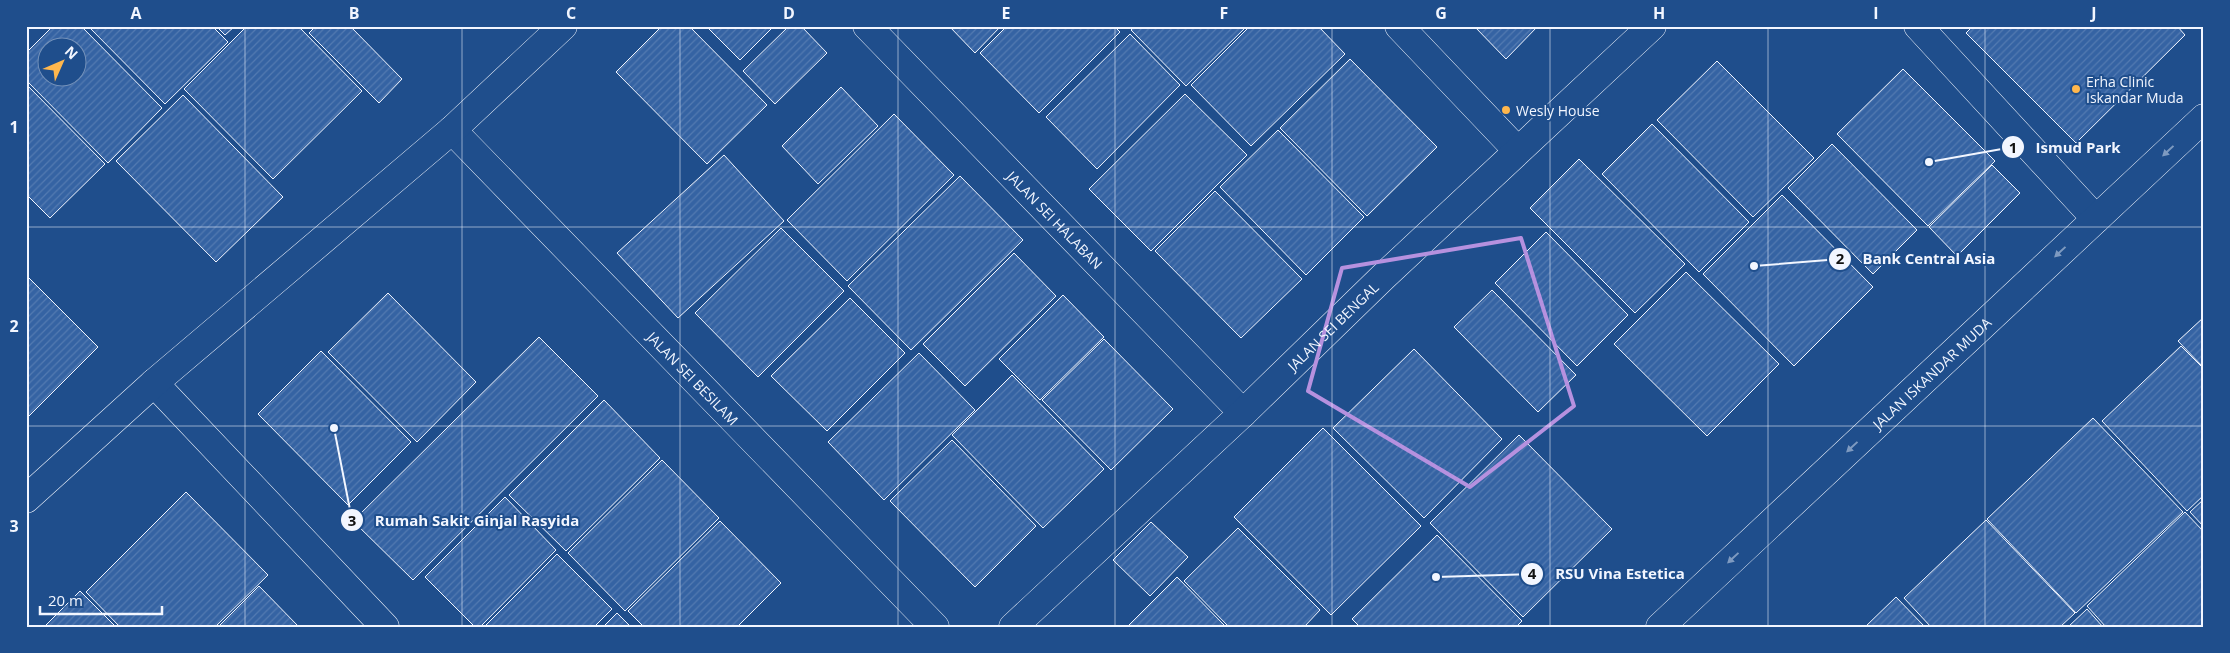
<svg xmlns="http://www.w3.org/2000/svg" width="2230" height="653" font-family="'Open Sans',sans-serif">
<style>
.building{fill:url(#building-hatch);stroke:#f2f6ff;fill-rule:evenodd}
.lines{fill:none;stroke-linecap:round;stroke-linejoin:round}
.minor-casing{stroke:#f2f6ff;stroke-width:29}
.secondary-casing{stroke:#f2f6ff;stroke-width:29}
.minor{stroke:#1f4e8c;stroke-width:28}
.secondary{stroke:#1f4e8c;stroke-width:28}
.oneway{fill:#7e9ac0}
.marked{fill:none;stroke:#b691df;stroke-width:4;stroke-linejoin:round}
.grid{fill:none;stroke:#f2f6ff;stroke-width:1;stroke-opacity:0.55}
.poi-dot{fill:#ffb74d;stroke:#1f4e8c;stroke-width:2}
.labels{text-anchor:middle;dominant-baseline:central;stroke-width:4;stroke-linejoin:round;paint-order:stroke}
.poi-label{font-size:14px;fill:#f2f6ff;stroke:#1f4e8c;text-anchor:start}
.street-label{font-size:14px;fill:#f2f6ff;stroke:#1f4e8c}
.leader{fill:none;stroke:#f2f6ff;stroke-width:2}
.callout-dot{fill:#f2f6ff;stroke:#1f4e8c;stroke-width:2}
.mark-label{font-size:15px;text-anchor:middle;font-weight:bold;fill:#111}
.callout-label{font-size:15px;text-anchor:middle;font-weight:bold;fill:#f2f6ff;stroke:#1f4e8c;stroke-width:4;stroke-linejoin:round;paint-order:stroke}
.neatline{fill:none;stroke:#f2f6ff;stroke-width:2}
.grid-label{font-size:16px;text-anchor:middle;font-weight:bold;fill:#f2f6ff}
</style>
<defs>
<pattern id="building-hatch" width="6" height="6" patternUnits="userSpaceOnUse" patternTransform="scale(1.25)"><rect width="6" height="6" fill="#3563a3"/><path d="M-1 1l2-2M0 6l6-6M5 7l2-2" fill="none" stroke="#537ab1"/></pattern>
</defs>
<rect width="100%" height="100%" fill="#1f4e8c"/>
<g class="building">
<path d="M53,26H81L162,108L108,163L26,80V53ZM48,48H78V78H48Z"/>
<path d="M88,26H212L228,42L165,104Z"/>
<path d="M216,26H235L225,35Z"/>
<path d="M247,26H298L362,91L273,179L184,89Z"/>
<path d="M316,26H350L402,79L379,103L309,33Z"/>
<path d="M662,26H689L767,105L707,164L616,72Z"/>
<path d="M706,26H774L740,60Z"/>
<path d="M789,26H801L827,53L775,104L743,71Z"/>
<path d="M949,26H1001L975,53Z"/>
<path d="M1007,26H1114L1120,32L1039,113L980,53Z"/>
<path d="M1135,26H1247L1186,86L1131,30Z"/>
<path d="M1250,26H1318L1345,54L1251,146L1191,85Z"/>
<path d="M1474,26H1538L1506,59Z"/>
<path d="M1973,26H2177L2185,35L2076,143L1966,33Z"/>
<path d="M1130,34L1180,85L1097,169L1046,117Z"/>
<path d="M1350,59L1437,147L1367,216L1280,128Z"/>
<path d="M1717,61L1814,158L1753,217L1657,120Z"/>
<path d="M1903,69L1995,161L1928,226L1837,134Z"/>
<path d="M26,84L105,164L50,218L26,194Z"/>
<path d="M841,87L878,126L818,184L782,146Z"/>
<path d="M1185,94L1247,155L1151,251L1089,189Z"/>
<path d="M183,95L283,197L216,262L116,161Z"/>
<path d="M894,114L954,175L847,281L787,220Z"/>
<path d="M1652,124L1749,222L1699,272L1602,174Z"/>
<path d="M1278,130L1364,217L1306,275L1220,187Z"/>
<path d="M1832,144L1917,230L1873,274L1788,188Z"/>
<path d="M724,155L784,221L678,318L617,253Z"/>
<path d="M1579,159L1685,264L1635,313L1530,208Z"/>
<path d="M1992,165L2020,193L1957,256L1929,227Z"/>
<path d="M960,176L1023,240L911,350L848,286Z"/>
<path d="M1215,191L1302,279L1241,338L1155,251Z"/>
<path d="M1782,195L1873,287L1794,366L1703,274Z"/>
<path d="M781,228L844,291L758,377L695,313Z"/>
<path d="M1546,232L1628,315L1577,366L1495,283Z"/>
<path d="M1014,253L1056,296L965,386L923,344Z"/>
<path d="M1686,272L1779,364L1707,436L1614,344Z"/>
<path d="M26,275L98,347L26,419Z"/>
<path d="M1492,290L1576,375L1538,412L1454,327Z"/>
<path d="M388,293L476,382L417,442L328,352Z"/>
<path d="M1063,295L1104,337L1040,400L999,359Z"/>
<path d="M850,298L905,353L827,431L771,376Z"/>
<path d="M2204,317V368L2178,341Z"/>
<path d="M539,337L598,396L413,580L353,521Z"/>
<path d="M1104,339L1173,409L1111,470L1042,400Z"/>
<path d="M2181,346L2204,369V495L2187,511L2102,421Z"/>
<path d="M1414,349L1502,439L1424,518L1333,428Z"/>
<path d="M321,351L411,442L348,505L258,414Z"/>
<path d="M919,353L975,410L884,500L828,442Z"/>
<path d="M1012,375L1104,469L1043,528L952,435Z"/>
<path d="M604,400L660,458L566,551L509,495Z"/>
<path d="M2093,418L2183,512L2076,613L1987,519Z"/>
<path d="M1323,428L1421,526L1331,615L1234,517Z"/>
<path d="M1519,435L1612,529L1523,617L1430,523Z"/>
<path d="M952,440L1036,526L975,587L890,501Z"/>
<path d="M662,460L719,518L625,611L568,553Z"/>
<path d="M186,492L268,575L215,627H120L86,592Z"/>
<path d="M505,497L556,550L480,627H475L425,577Z"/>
<path d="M2204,499V527L2190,512Z"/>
<path d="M2185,512L2204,532V627H2106L2087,606Z"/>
<path d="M1986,520L2075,613L2060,627H1931L1904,598Z"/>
<path d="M720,521L781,583L737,627H644L628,611Z"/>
<path d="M1151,522L1188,557L1150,596L1113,560Z"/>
<path d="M1238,528L1320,610L1304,627H1229L1184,581Z"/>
<path d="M1437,535L1522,621L1516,627H1360L1352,619Z"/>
<path d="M557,554L612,609L594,627H484Z"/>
<path d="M1177,577L1226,627H1131L1129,625Z"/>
<path d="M259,586L299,627H218Z"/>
<path d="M80,591L116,627H44Z"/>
<path d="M1896,597L1925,627H1865Z"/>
<path d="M2087,609L2103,627H2068Z"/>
<path d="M617,613L631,627H603Z"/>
</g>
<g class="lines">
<g class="minor-casing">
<g id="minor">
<path id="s1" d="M867,26L1243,413"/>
<path d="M1399,26L1517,150"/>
<path d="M1918,26L2096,219"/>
<path id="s2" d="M452,130L935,627"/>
<path d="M154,383L385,627"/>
<path d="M26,499L154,383L452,130L563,26"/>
<path id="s3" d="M1013,627L1243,413L1383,277L1652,26"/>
</g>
</g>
<g class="secondary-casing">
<g id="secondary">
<path id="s4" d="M1660,627L2204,118"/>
</g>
</g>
<use href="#minor" class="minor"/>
<use href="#secondary" class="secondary"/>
</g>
<defs><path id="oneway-solid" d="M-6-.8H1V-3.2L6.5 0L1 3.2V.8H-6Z" transform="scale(1.25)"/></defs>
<g class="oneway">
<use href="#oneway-solid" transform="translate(2168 151) rotate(137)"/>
<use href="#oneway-solid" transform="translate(2060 252) rotate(137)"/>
<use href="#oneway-solid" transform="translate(1852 447) rotate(137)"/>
<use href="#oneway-solid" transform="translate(1733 558) rotate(137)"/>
</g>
<path class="marked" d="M1521,238L1574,406L1470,487L1308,391L1342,268Z"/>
<path class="grid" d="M245,26V627M462,26V627M680,26V627M898,26V627M1115,26V627M1332,26V627M1550,26V627M1768,26V627M1985,26V627M26,227H2204M26,426H2204"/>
<g class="poi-dot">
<circle cx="2076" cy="89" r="5"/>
<circle cx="1506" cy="110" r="5"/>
</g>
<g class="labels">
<g class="poi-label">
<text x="2086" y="81">Erha Clinic<tspan x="2086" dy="16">Iskandar Muda</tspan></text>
<text x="1516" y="110">Wesly House</text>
</g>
<g class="street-label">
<text stroke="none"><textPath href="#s1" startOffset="270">JALAN SEI HALABAN</textPath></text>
<text stroke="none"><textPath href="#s3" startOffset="439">JALAN SEI BENGAL</textPath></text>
<text stroke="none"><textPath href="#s4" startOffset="372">JALAN ISKANDAR MUDA</textPath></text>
<text stroke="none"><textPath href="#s2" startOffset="346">JALAN SEI BESILAM</textPath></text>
</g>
</g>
<path class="leader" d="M1929 162L2013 147M1754 266L1840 259M334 428L352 520M1436 577L1532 574"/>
<g class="callout-dot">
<circle cx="1929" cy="162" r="5"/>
<circle cx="1754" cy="266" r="5"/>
<circle cx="334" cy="428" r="5"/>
<circle cx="1436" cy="577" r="5"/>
<circle cx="2013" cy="147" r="12"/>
<circle cx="1840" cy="259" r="12"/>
<circle cx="352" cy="520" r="12"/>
<circle cx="1532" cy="574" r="12"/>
</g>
<g class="mark-label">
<text x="2013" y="153">1</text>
<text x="1840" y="264">2</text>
<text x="352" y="526">3</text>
<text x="1532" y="579">4</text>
</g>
<g class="callout-label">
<text x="2078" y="153">Ismud Park</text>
<text x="1929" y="264">Bank Central Asia</text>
<text x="477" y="526">Rumah Sakit Ginjal Rasyida</text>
<text x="1620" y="579">RSU Vina Estetica</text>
</g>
<rect width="2230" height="653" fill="none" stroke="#1f4e8c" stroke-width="55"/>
<g transform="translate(62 62) rotate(45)"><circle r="24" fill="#1f4e8c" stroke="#7391ba"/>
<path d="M0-4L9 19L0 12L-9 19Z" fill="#ffb74d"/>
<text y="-8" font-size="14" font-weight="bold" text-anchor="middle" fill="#f2f6ff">N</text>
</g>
<path d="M40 606v8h122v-8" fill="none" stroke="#f2f6ff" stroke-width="2.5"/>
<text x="48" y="606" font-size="15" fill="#f2f6ff" stroke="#1f4e8c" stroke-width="4" paint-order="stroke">20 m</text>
<rect x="28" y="28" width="2174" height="598" class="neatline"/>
<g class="grid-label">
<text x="136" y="19">A</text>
<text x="354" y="19">B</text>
<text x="571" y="19">C</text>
<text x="789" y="19">D</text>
<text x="1006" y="19">E</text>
<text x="1224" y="19">F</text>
<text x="1441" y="19">G</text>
<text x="1659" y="19">H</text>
<text x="1876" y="19">I</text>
<text x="2094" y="19">J</text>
<text x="14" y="133">1</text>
<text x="14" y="332">2</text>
<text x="14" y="532">3</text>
</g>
</svg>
